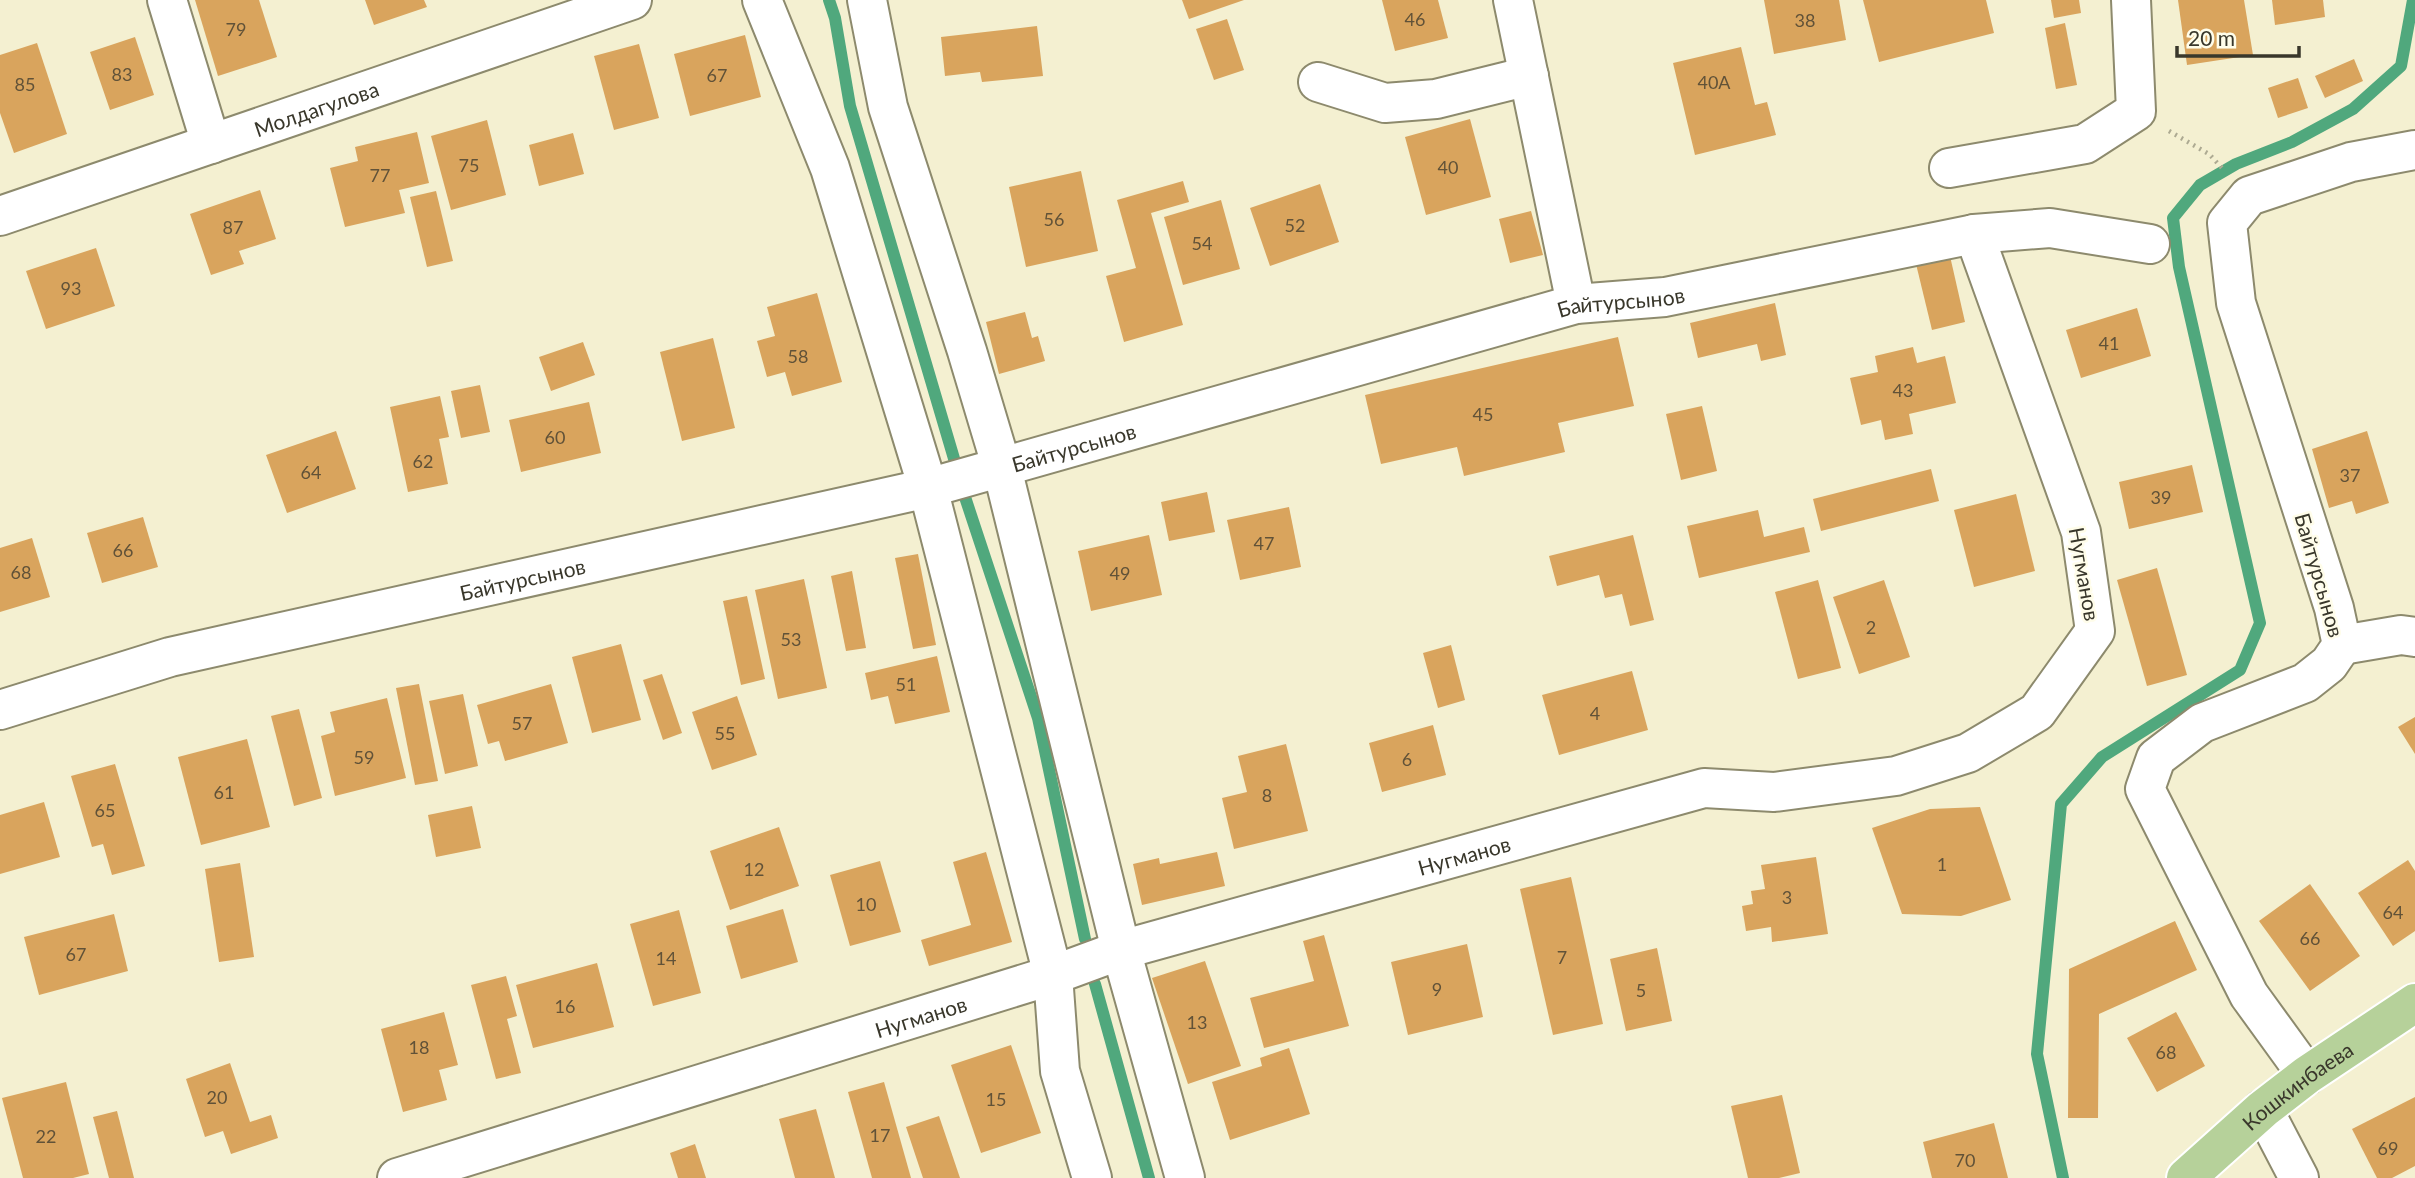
<svg xmlns="http://www.w3.org/2000/svg" width="2415" height="1178" font-family="Lato,sans-serif">
<style>
.lines{fill:none;stroke-linecap:round;stroke-linejoin:round}
.stream{stroke:#50a87d;stroke-width:12}
.building{fill:#d9a45d}
.minor-casing{stroke:#8d8a6d;stroke-width:42}
.major-casing{stroke:#fff;stroke-width:42}
.path{stroke:#adaa92;stroke-width:4.5;stroke-dasharray:2 5;stroke-linecap:butt}
.minor{stroke:#fff;stroke-width:38}
.major{stroke:#b6d19a;stroke-width:38}
.labels{text-anchor:middle;dominant-baseline:central;stroke-width:5;stroke-linejoin:round;paint-order:stroke}
.number-label{font-size:18px;fill:#615238}
.street-label{font-size:21px;fill:#39372b;stroke:#fffdea}
</style>
<rect width="100%" height="100%" fill="#f4f0d1"/>
<g class="lines">
<g class="stream">
<path d="M829,0L835,18L850,106L955,462"/>
<path d="M964,494L1038,718L1085,939"/>
<path d="M1095,984L1149,1178"/>
<path d="M2063,1178L2037,1054L2061,804L2102,757L2240,670L2260,623L2179,267L2173,218L2200,185L2236,164L2292,142L2353,109L2401,66L2413,0"/>
</g>
</g>
<g class="building">
<path d="M195,0H259L277,57L218,76Z"/>
<path d="M365,0H424L427,7L374,25Z"/>
<path d="M1182,0H1244L1189,19Z"/>
<path d="M1382,0H1438L1448,38L1395,51Z"/>
<path d="M1764,0H1839L1846,40L1774,54Z"/>
<path d="M1863,0H1986L1994,33L1879,62Z"/>
<path d="M2051,0H2079L2081,13L2054,18Z"/>
<path d="M2178,0H2244L2253,55L2187,65Z"/>
<path d="M2272,0H2323L2325,17L2275,25Z"/>
<path d="M1227,19L1244,70L1214,80L1196,29Z"/>
<path d="M2065,23L2077,85L2056,89L2045,28Z"/>
<path d="M1037,26L1043,76L982,82L980,72L945,76L941,37Z"/>
<path d="M745,35L761,97L690,116L674,54Z"/>
<path d="M135,37L154,95L110,110L90,52Z"/>
<path d="M37,43L67,134L14,153L0,113V55Z"/>
<path d="M639,44L659,118L614,130L594,56Z"/>
<path d="M1741,47L1755,105L1767,102L1776,135L1695,155L1673,63Z"/>
<path d="M2354,59L2363,81L2325,98L2315,76Z"/>
<path d="M2298,78L2308,108L2278,118L2268,88Z"/>
<path d="M1470,119L1491,197L1426,215L1405,137Z"/>
<path d="M487,120L506,195L451,210L431,136Z"/>
<path d="M417,132L429,183L399,190L405,213L345,227L330,168L358,161L355,147Z"/>
<path d="M573,133L584,174L539,186L529,145Z"/>
<path d="M1081,171L1098,251L1026,267L1009,187Z"/>
<path d="M1183,181L1189,202L1151,213L1183,325L1124,342L1106,276L1136,268L1117,200Z"/>
<path d="M1320,184L1339,242L1270,266L1250,208Z"/>
<path d="M260,190L276,239L239,251L244,264L211,275L190,214Z"/>
<path d="M436,191L453,261L427,267L410,197Z"/>
<path d="M1221,200L1240,269L1183,285L1164,217Z"/>
<path d="M1531,211L1543,255L1510,263L1499,219Z"/>
<path d="M96,248L115,306L46,329L26,271Z"/>
<path d="M1950,256L1965,322L1932,330L1916,264Z"/>
<path d="M817,293L842,382L792,396L785,372L767,377L757,341L775,336L767,307Z"/>
<path d="M1775,303L1786,355L1761,361L1757,344L1698,358L1690,323Z"/>
<path d="M2137,308L2151,356L2081,378L2066,330Z"/>
<path d="M1025,312L1032,338L1038,336L1045,361L999,374L986,322Z"/>
<path d="M1618,337L1634,406L1558,423L1565,452L1464,476L1457,447L1381,464L1365,395Z"/>
<path d="M713,338L735,428L682,441L660,352Z"/>
<path d="M583,342L595,375L551,391L539,357Z"/>
<path d="M1913,347L1917,363L1945,356L1956,403L1909,414L1913,434L1885,440L1881,420L1861,425L1850,378L1878,372L1875,356Z"/>
<path d="M480,385L490,432L461,438L451,391Z"/>
<path d="M440,396L449,437L439,439L448,484L408,492L390,407Z"/>
<path d="M589,402L601,453L521,472L509,420Z"/>
<path d="M1702,406L1717,471L1681,480L1666,414Z"/>
<path d="M336,431L356,489L287,513L266,455Z"/>
<path d="M2367,431L2389,503L2356,514L2352,501L2329,508L2312,449Z"/>
<path d="M2192,465L2203,512L2129,529L2119,482Z"/>
<path d="M1931,469L1939,501L1821,531L1813,499Z"/>
<path d="M1207,492L1215,532L1169,541L1161,502Z"/>
<path d="M2016,494L2035,571L1974,587L1954,510Z"/>
<path d="M1289,507L1301,567L1240,580L1227,520Z"/>
<path d="M1758,510L1764,537L1804,527L1810,552L1699,578L1687,526Z"/>
<path d="M143,517L158,567L102,583L87,533Z"/>
<path d="M1149,535L1162,595L1091,611L1078,551Z"/>
<path d="M1633,535L1654,620L1630,626L1622,594L1605,598L1599,575L1557,586L1549,556Z"/>
<path d="M32,538L50,597L0,612V548Z"/>
<path d="M918,554L936,645L913,649L895,558Z"/>
<path d="M2157,568L2187,675L2147,686L2117,580Z"/>
<path d="M852,571L866,648L846,651L831,576Z"/>
<path d="M804,579L827,688L778,699L755,590Z"/>
<path d="M1818,580L1841,668L1798,679L1775,592Z"/>
<path d="M1884,580L1910,657L1859,674L1833,597Z"/>
<path d="M747,596L765,679L741,685L723,601Z"/>
<path d="M621,644L641,720L592,733L572,657Z"/>
<path d="M1451,645L1465,700L1438,708L1423,653Z"/>
<path d="M937,656L950,712L895,724L888,696L871,700L865,673Z"/>
<path d="M1632,671L1648,730L1559,755L1542,695Z"/>
<path d="M662,674L682,733L663,740L643,680Z"/>
<path d="M419,684L438,781L415,785L396,688Z"/>
<path d="M551,684L568,743L505,761L499,741L488,744L477,705Z"/>
<path d="M463,694L478,766L445,774L429,701Z"/>
<path d="M737,696L757,755L712,770L692,712Z"/>
<path d="M387,698L406,778L335,796L321,736L335,732L330,712Z"/>
<path d="M299,709L322,798L294,806L271,716Z"/>
<path d="M2415,717V754L2398,727Z"/>
<path d="M1433,725L1446,775L1382,792L1369,743Z"/>
<path d="M247,739L270,827L201,845L178,757Z"/>
<path d="M1286,744L1308,831L1234,849L1222,798L1247,792L1238,756Z"/>
<path d="M115,764L145,866L112,875L103,844L92,847L71,776Z"/>
<path d="M44,802L60,857L0,874V815Z"/>
<path d="M472,806L481,848L436,857L428,815Z"/>
<path d="M1980,807L2011,900L1961,916L1902,914L1872,828L1930,809Z"/>
<path d="M779,827L799,886L730,910L710,851Z"/>
<path d="M986,852L1012,942L929,966L921,940L971,925L953,862Z"/>
<path d="M1217,852L1225,886L1142,905L1133,864L1159,858L1160,864Z"/>
<path d="M1816,857L1828,934L1772,942L1771,927L1746,931L1742,906L1753,904L1751,891L1765,889L1761,865Z"/>
<path d="M2408,860L2415,871V931L2393,946L2358,893Z"/>
<path d="M880,861L901,932L850,946L830,875Z"/>
<path d="M240,863L254,957L219,962L205,869Z"/>
<path d="M1571,877L1603,1024L1553,1035L1520,889Z"/>
<path d="M2310,884L2360,956L2310,991L2259,921Z"/>
<path d="M783,909L798,962L741,979L726,926Z"/>
<path d="M679,910L701,993L653,1006L630,924Z"/>
<path d="M114,914L128,971L39,995L24,937Z"/>
<path d="M2175,921L2197,970L2099,1014L2098,1118H2068L2069,969Z"/>
<path d="M1324,935L1349,1026L1264,1048L1250,998L1314,981L1303,941Z"/>
<path d="M1467,944L1483,1017L1408,1035L1391,962Z"/>
<path d="M1657,948L1672,1021L1626,1031L1610,959Z"/>
<path d="M1205,961L1241,1066L1188,1084L1152,978Z"/>
<path d="M597,963L614,1027L533,1048L516,985Z"/>
<path d="M506,976L517,1016L507,1019L521,1073L496,1079L471,985Z"/>
<path d="M444,1012L458,1065L439,1070L447,1100L403,1112L381,1029Z"/>
<path d="M2176,1012L2205,1066L2157,1092L2127,1038Z"/>
<path d="M1011,1045L1041,1133L981,1153L951,1065Z"/>
<path d="M1289,1048L1310,1114L1230,1140L1212,1082L1262,1066L1260,1058Z"/>
<path d="M230,1063L250,1122L271,1115L278,1138L231,1154L223,1131L205,1137L186,1079Z"/>
<path d="M66,1082L89,1174L73,1178H23L2,1098Z"/>
<path d="M884,1082L911,1178H872L848,1092Z"/>
<path d="M1782,1095L1800,1173L1779,1178H1748L1731,1106Z"/>
<path d="M2415,1097V1166L2392,1178H2377L2352,1129Z"/>
<path d="M816,1109L835,1178H795L779,1119Z"/>
<path d="M117,1111L134,1178H109L93,1117Z"/>
<path d="M939,1116L960,1178H923L906,1127Z"/>
<path d="M1994,1123L2008,1178H1932L1923,1142Z"/>
<path d="M695,1144L706,1178H678L670,1153Z"/>
</g>
<g class="lines">
<g class="minor-casing">
<g id="minor">
<path d="M167,0L211,144"/>
<path d="M762,0L830,168L928,488L1053,975L1060,1071L1092,1178"/>
<path d="M867,0L888,107L967,351L1002,468L1121,950L1185,1178"/>
<path d="M1513,0L1576,304"/>
<path d="M1318,82L1385,103L1436,99L1529,76"/>
<path d="M1949,168L2085,144L2136,111L2131,0"/>
<path id="s1" d="M0,216L632,0"/>
<path d="M2342,645L2401,635L2415,637"/>
<path id="s2" d="M0,710L170,657L928,488L1576,304L1665,297L1974,234L2050,228L2150,244"/>
<path d="M2307,1075L2249,995L2145,789L2156,758L2202,723L2305,683L2329,664L2342,645L2334,608L2236,303L2227,223L2249,196L2351,162L2415,150"/>
<path d="M2263,1109L2299,1178"/>
<path id="s3" d="M397,1178L1053,975L1121,950L1704,788L1774,792L1896,776L1968,753L2037,712L2095,631L2081,532L1974,234"/>
</g>
</g>
<g class="major-casing">
<g id="major">
<path id="s4" d="M2186,1178L2263,1109L2307,1075L2415,1003"/>
</g>
</g>
<path class="path" d="M2169,131L2209,154L2222,168"/>
<use href="#minor" class="minor"/>
<use href="#major" class="major"/>
</g>
<g class="labels">
<g class="number-label">
<text x="1415" y="19">46</text>
<text x="1805" y="20">38</text>
<text x="236" y="29">79</text>
<text x="122" y="74">83</text>
<text x="717" y="75">67</text>
<text x="1714" y="82">40А</text>
<text x="25" y="84">85</text>
<text x="469" y="165">75</text>
<text x="1448" y="167">40</text>
<text x="380" y="175">77</text>
<text x="1054" y="219">56</text>
<text x="1295" y="225">52</text>
<text x="233" y="227">87</text>
<text x="1202" y="243">54</text>
<text x="71" y="288">93</text>
<text x="2109" y="343">41</text>
<text x="798" y="356">58</text>
<text x="1903" y="390">43</text>
<text x="1483" y="414">45</text>
<text x="555" y="437">60</text>
<text x="423" y="461">62</text>
<text x="311" y="472">64</text>
<text x="2350" y="475">37</text>
<text x="2161" y="497">39</text>
<text x="1264" y="543">47</text>
<text x="123" y="550">66</text>
<text x="21" y="572">68</text>
<text x="1120" y="573">49</text>
<text x="1871" y="627">2</text>
<text x="791" y="639">53</text>
<text x="906" y="684">51</text>
<text x="1595" y="713">4</text>
<text x="522" y="723">57</text>
<text x="725" y="733">55</text>
<text x="364" y="757">59</text>
<text x="1407" y="759">6</text>
<text x="224" y="792">61</text>
<text x="1267" y="795">8</text>
<text x="105" y="810">65</text>
<text x="1942" y="864">1</text>
<text x="754" y="869">12</text>
<text x="1787" y="897">3</text>
<text x="866" y="904">10</text>
<text x="2393" y="912">64</text>
<text x="2310" y="938">66</text>
<text x="76" y="954">67</text>
<text x="1562" y="957">7</text>
<text x="666" y="958">14</text>
<text x="1437" y="989">9</text>
<text x="1641" y="990">5</text>
<text x="565" y="1006">16</text>
<text x="1197" y="1022">13</text>
<text x="419" y="1047">18</text>
<text x="2166" y="1052">68</text>
<text x="217" y="1097">20</text>
<text x="996" y="1099">15</text>
<text x="880" y="1135">17</text>
<text x="46" y="1136">22</text>
<text x="2388" y="1148">69</text>
<text x="1965" y="1160">70</text>
</g>
<g class="street-label">
<text stroke="none"><textPath href="#s1" startOffset="334">Молдагулова</textPath></text>
<text stroke="none"><textPath href="#s2" startOffset="1673">Байтурсынов</textPath></text>
<text stroke="none"><textPath href="#s2" startOffset="1106">Байтурсынов</textPath></text>
<text transform="translate(2085 574) rotate(80)">Нугманов</text>
<text transform="translate(2320 575) rotate(74)">Байтурсынов</text>
<text stroke="none"><textPath href="#s2" startOffset="539">Байтурсынов</textPath></text>
<text stroke="none"><textPath href="#s3" startOffset="1115">Нугманов</textPath></text>
<text stroke="none"><textPath href="#s3" startOffset="548">Нугманов</textPath></text>
<text stroke="none"><textPath href="#s4" startOffset="145">Кошкинбаева</textPath></text>
</g>
</g>
<path d="M2177 46v10h122v-10" fill="none" stroke="#39372b" stroke-width="3.5"/>
<text x="2188" y="46" font-size="21" fill="#39372b" stroke="#fffdea" stroke-width="5" paint-order="stroke">20 m</text>
</svg>
